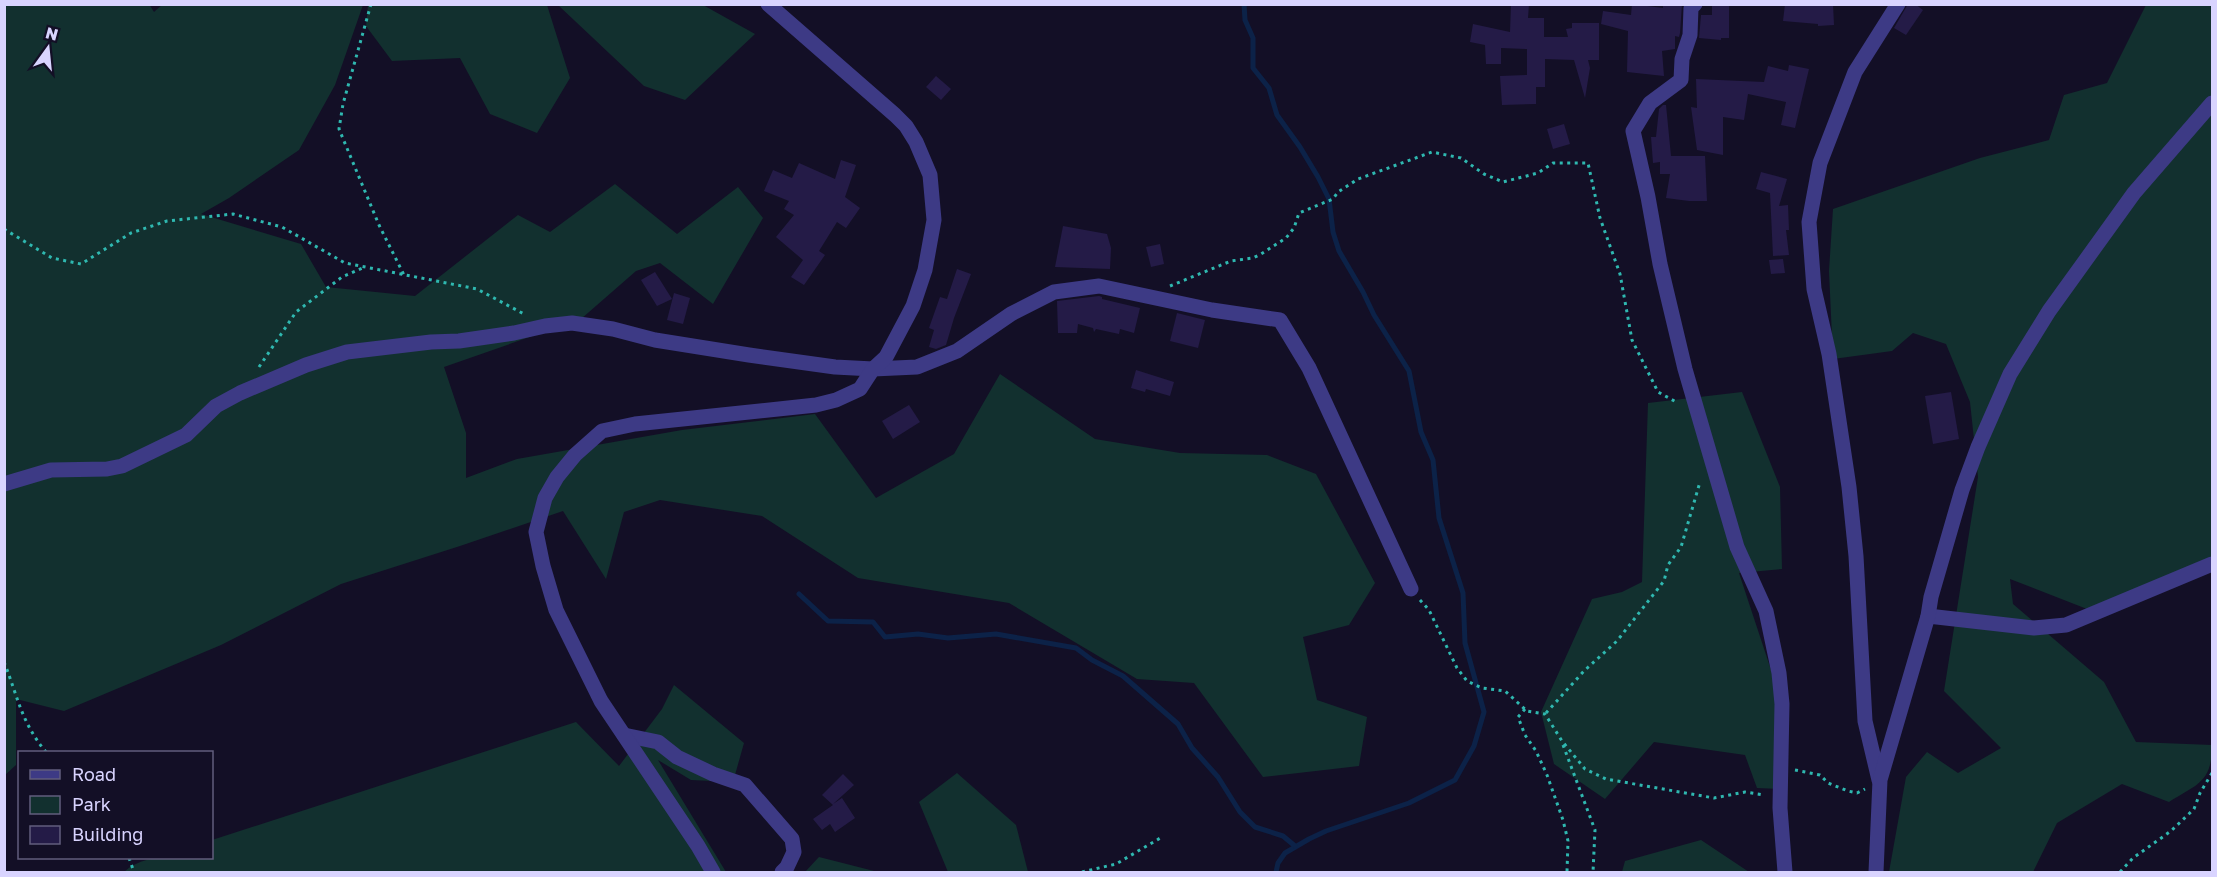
<svg xmlns="http://www.w3.org/2000/svg" width="2217" height="877" font-family="'Golos Text',sans-serif">
<style>
.green{fill:#12302f}
.lines{fill:none;stroke-linecap:round;stroke-linejoin:round}
.stream{stroke:#0c2248;stroke-width:5}
.building{fill:#241b47}
.path{stroke:#2fb8b0;stroke-width:3;stroke-dasharray:3 4.5;stroke-linecap:butt}
.minor{stroke:#3d3a85;stroke-width:15}
.tertiary{stroke:#3d3a85;stroke-width:15}
</style>
<rect width="100%" height="100%" fill="#130f26"/>
<g class="green">
<path d="M149,4L154,12L163,4L363,5L335,85L299,150L229,198L201,214L301,244L326,287L415,296L518,215L550,232L615,184L677,234L738,187L763,218L713,304L660,263L636,271L581,319L444,367L466,433V478L517,459L682,430L815,414L876,498L954,454L1000,374L1095,439L1180,453L1267,455L1316,474L1375,583L1349,625L1303,637L1317,700L1367,717L1359,766L1263,777L1194,683L1137,679L1009,603L858,578L762,516L660,500L624,512L606,579L563,511L460,546L341,584L221,645L64,711L16,699V765L5,775V5Z"/>
<path d="M368,5H547L570,78L537,133L490,114L460,58L392,61L366,26Z"/>
<path d="M558,5H703L755,34L685,100L644,86Z"/>
<path d="M2146,5H2212V558L2087,609L2010,579L2013,604L2104,682L2136,742L2212,745C2212,783 2197,784 2169,802L2122,784L2057,823L2033,872H1889L1906,777L1927,752L1958,773L2001,748L1944,691L1978,477L1970,402L1946,344L1913,333L1892,351L1833,359L1829,271L1833,209L1980,158L2049,140L2064,95L2107,83Z"/>
<path d="M1742,392L1780,487L1782,569L1739,573L1776,685L1781,789L1757,788L1745,755L1654,742L1605,799L1554,764L1541,712L1592,599L1622,592L1642,582L1648,403Z"/>
<path d="M674,685L744,743L733,782L691,780L658,760L726,872H124C146,851 183,858 212,858V840L576,722L619,766L662,709Z"/>
<path d="M957,773L1016,825L1028,872H948L919,802Z"/>
<path d="M1701,840L1749,872H1622L1625,861Z"/>
<path d="M819,857L878,872H805Z"/>
</g>
<g class="lines">
<g class="stream">
<path d="M1244,4L1245,20L1253,38V68L1269,88L1277,115L1300,147L1318,177L1329,199L1333,232L1339,251L1363,292L1374,315L1409,371L1421,432L1433,460L1439,518L1463,593L1465,643L1484,712L1474,746L1455,780L1409,803L1326,831L1309,839L1285,853L1278,863L1276,872"/>
<path d="M799,594L828,621L873,622L885,637L918,634L948,638L996,634L1076,648L1092,660L1123,676L1178,724L1192,748L1218,777L1240,812L1255,827L1283,836L1295,846"/>
</g>
</g>
<g class="building">
<path d="M1511,4H1529L1528,18H1544V37H1568L1566,29L1572,28V23H1599V60H1588L1590,68L1585,98L1574,60L1545,59V87H1536V104L1502,105L1500,76L1527,75V49L1501,48V64H1486L1485,45L1470,42L1473,24L1510,32Z"/>
<path d="M1632,4L1663,8V4H1682L1680,33L1679,37L1675,36V49L1662,51L1664,76L1627,72L1628,31L1601,24L1603,11L1631,15Z"/>
<path d="M1712,4H1729V38H1721V40L1699,38L1701,15H1712Z"/>
<path d="M1785,4H1833L1834,25L1818,26V24L1783,21Z"/>
<path d="M1908,4H1915L1923,10L1906,35L1894,28Z"/>
<path d="M1789,65L1809,69L1795,128L1781,125L1786,102L1748,94L1744,120L1723,117V155L1697,150L1691,107L1697,108L1696,79L1764,82L1768,66L1788,71Z"/>
<path d="M936,76L951,89L941,100L926,87Z"/>
<path d="M1663,105H1666L1671,156H1705L1707,201H1689L1666,198L1670,174H1660V162L1653,163L1651,137H1656L1659,109Z"/>
<path d="M1564,124L1570,144L1553,149L1547,129Z"/>
<path d="M841,160L856,165L845,197L860,208L846,228L837,222L819,251L825,255L804,285L791,277L803,260L776,237L794,215L784,209L789,201L764,191L773,170L792,178L799,163L835,179Z"/>
<path d="M1761,172L1787,179L1779,206L1788,205L1789,230H1786L1789,255L1773,256L1770,193L1756,189Z"/>
<path d="M1063,226L1107,234L1111,248L1110,269L1055,267Z"/>
<path d="M1160,244L1164,264L1151,267L1146,247Z"/>
<path d="M1783,259L1785,273L1771,274L1769,260Z"/>
<path d="M957,269L971,274L954,318L946,345L936,349L929,347L934,330L929,328L940,297L947,299Z"/>
<path d="M655,272L672,299L657,306L641,280Z"/>
<path d="M674,293L690,298L683,324L667,320Z"/>
<path d="M1099,296L1102,297V299L1140,308L1134,333L1120,329L1119,334L1096,329L1094,332L1093,328L1078,324L1077,333H1058L1057,301Z"/>
<path d="M1177,313L1205,320L1198,348L1170,341Z"/>
<path d="M1136,370L1174,382L1170,396L1146,389L1145,392L1131,388Z"/>
<path d="M1951,392L1959,439L1933,444L1925,396Z"/>
<path d="M909,405L920,422L893,439L882,421Z"/>
<path d="M843,774L854,785L833,804L842,798L855,818L835,832L830,824L822,830L813,819L833,805L822,795Z"/>
</g>
<g class="lines">
<g class="path">
<path d="M371,4L343,104L339,129L379,225L404,275"/>
<path d="M4,229L52,258L81,264L131,233L167,221L233,214L282,227L345,263L477,289L524,314"/>
<path d="M1170,286L1231,261L1253,258L1261,254L1286,238L1294,228L1299,213L1333,199L1338,192L1358,179L1432,152L1461,158L1484,174L1503,182L1538,173L1553,163H1588L1600,218L1620,274L1632,340L1658,392L1678,403"/>
<path d="M259,367L296,312L342,277L365,267"/>
<path d="M1420,600L1429,610L1457,668L1467,681L1482,688L1505,691L1527,711L1545,714L1562,741L1585,769L1606,779L1714,798L1745,792L1764,795"/>
<path d="M4,662C18,697 21,722 46,752"/>
<path d="M1525,709L1518,717L1525,735L1536,751L1547,775L1563,820L1568,841L1567,872"/>
<path d="M1546,713L1584,671L1617,641L1664,581L1668,565L1681,547L1700,482"/>
<path d="M1563,745L1595,830L1593,872"/>
<path d="M1795,770L1820,775L1828,783L1848,791L1857,793L1865,789"/>
<path d="M129,858L134,872"/>
<path d="M1082,872L1116,864L1162,837"/>
<path d="M2120,872L2133,858L2171,831L2194,809L2200,793L2212,773"/>
</g>
<g class="minor">
<path d="M1695,4L1691,8L1690,35L1682,59L1681,80L1650,103L1633,131L1648,197L1660,264L1685,369L1737,547L1766,611L1779,673L1782,704L1780,808L1785,872"/>
<path d="M4,484L51,470L107,469L122,466L186,435L216,406L240,393L306,365L347,352L431,342L459,341L514,333L545,326L572,323L613,329L655,340L749,355L835,367L873,369L917,367L957,351L1011,314L1054,292L1099,286L1212,310L1280,320L1309,368L1411,589"/>
<path d="M1928,616L2034,628L2066,625L2212,564"/>
<path d="M624,735L658,742L677,757L713,774L745,785L792,839L794,852L787,867L782,872"/>
<path d="M1879,780L1865,721L1856,556L1849,487L1829,354L1814,289L1809,222L1820,163L1855,72L1898,4"/>
<path d="M1876,872L1880,780L1928,616L1931,597L1962,490L1978,447L2010,374L2049,311L2134,193L2212,103"/>
</g>
<path class="tertiary" d="M713,872L698,846L601,701L556,610L543,566L536,532L545,498L557,477L575,455L602,431L635,424L816,405L836,400L860,389L873,369L886,357L913,306L925,270L934,220L930,175L916,142L906,126L895,115L768,4"/>
</g>
<rect width="2217" height="877" fill="none" stroke="#d9d4ff" stroke-width="12"/>
<rect x="18" y="751" width="195" height="108" fill="#130f26" stroke="#625e7d" stroke-width="1.5"/>
<rect x="30" y="770" width="30" height="9" fill="#3d3a85" stroke="#625e7d" stroke-width="1.5"/>
<text x="72" y="781" font-size="18" fill="#d9d4ff">Road</text>
<rect x="30" y="796" width="30" height="18" fill="#12302f" stroke="#625e7d" stroke-width="1.5"/>
<text x="72" y="811" font-size="18" fill="#d9d4ff">Park</text>
<rect x="30" y="826" width="30" height="18" fill="#241b47" stroke="#625e7d" stroke-width="1.5"/>
<text x="72" y="841" font-size="18" fill="#d9d4ff">Building</text>
<g transform="translate(48 48) rotate(15)" stroke="#130f26" stroke-width="4.5" paint-order="stroke">
<path d="M0-4.5L10 22L0 15L-10 22Z" fill="#d9d4ff"/>
<text y="-9" font-size="16" font-weight="bold" text-anchor="middle" fill="#d9d4ff">N</text>
</g>
</svg>
